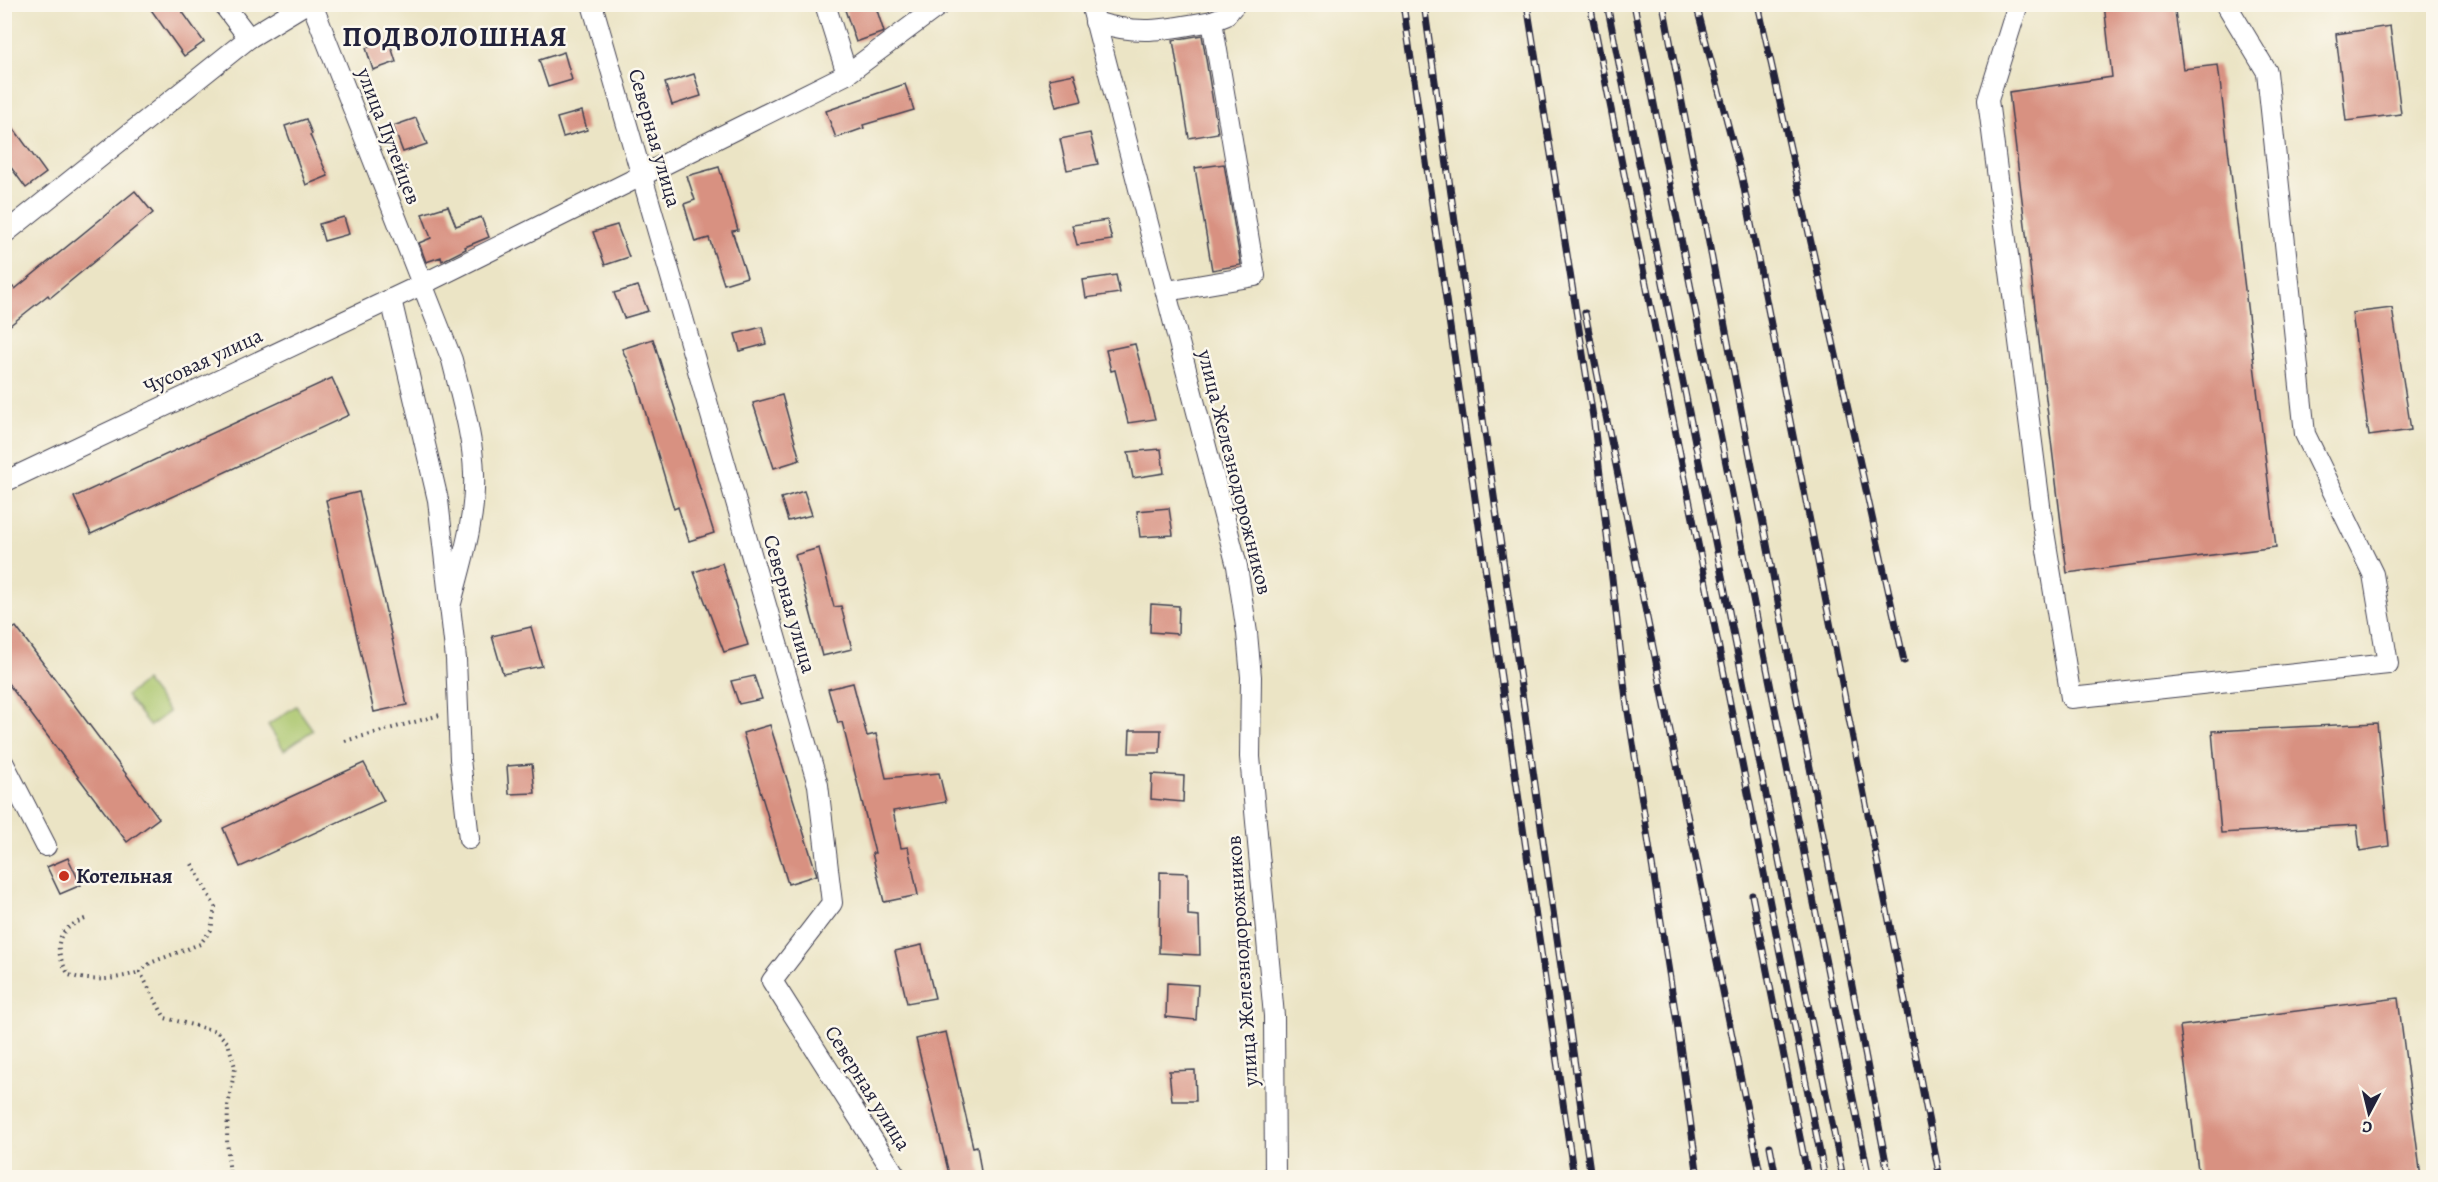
<svg xmlns="http://www.w3.org/2000/svg" width="2438" height="1182" font-family="Alegreya,serif">
<style>
.green{fill:#a9c56b;stroke:#667453;stroke-width:1.5}
.building{fill:#d89181}
.lines{fill:none;stroke-linecap:round;stroke-linejoin:round}
.minor-casing{stroke:#403f50;stroke-width:22}
.path{stroke:#403f50;stroke-width:4;stroke-dasharray:1.5 4.5;stroke-linecap:butt}
.minor{stroke:#fff;stroke-width:20}
.rail-casing{stroke:#22223b;stroke-width:7}
.rail{stroke:#fbf7ec;stroke-width:4.5;stroke-dasharray:14;stroke-linecap:butt}
.poi-dot{fill:#c8321e;stroke:#fbf7ec;stroke-width:2}
.labels{text-anchor:middle;dominant-baseline:central;stroke-width:5;stroke-linejoin:round;paint-order:stroke}
.street-label{font-size:21px;fill:#22223b;stroke:#fbf7ec}
.poi-label{font-size:21px;font-weight:bold;fill:#22223b;stroke:#fbf7ec;text-anchor:start}
.district-label{font-size:27px;font-weight:bold;letter-spacing:1.5px;fill:#22223b;stroke:#fbf7ec}
</style>
<rect width="100%" height="100%" fill="#fbf7ec"/>
<filter id="ink" filterUnits="userSpaceOnUse"><feTurbulence type="fractalNoise" baseFrequency=".0167" numOctaves="2"/><feDisplacementMap in="SourceGraphic" scale="12" xChannelSelector="R" yChannelSelector="G"/><feConvolveMatrix kernelMatrix="1 2 1 2 8 2 1 2 1" color-interpolation-filters="sRGB"/></filter>
<filter id="wash" filterUnits="userSpaceOnUse"><feTurbulence type="fractalNoise" baseFrequency=".008" numOctaves="4" result="noise"/><feDisplacementMap in="SourceGraphic" scale="24" xChannelSelector="R" yChannelSelector="G"/><feGaussianBlur stdDeviation="1.35" result="paint"/><feColorMatrix in="noise" values="0 0 0 0 0 0 0 0 0 0 0 0 0 0 0 0 0 1.4 0 .05"/><feComposite in="paint" operator="in"/></filter>
<g filter="url(#wash)">
<rect width="100%" height="100%" fill="#ebe4c5"/>
<g class="green">
<path d="M145,681L169,712L150,726L126,696Z"/>
<path d="M296,706L313,730L284,750L268,725Z"/>
</g>
<g id="blocks">
<g class="building">
<path d="M147,4H177L204,42L184,56Z"/>
<path d="M843,4H875L884,32L856,42Z"/>
<path d="M2104,4H2174L2183,69L2218,65L2276,547L2067,573L2009,92L2112,77Z"/>
<path d="M2390,26L2401,114L2346,121L2336,34Z"/>
<path d="M1202,35L1218,133L1189,138L1173,40Z"/>
<path d="M389,40L396,62L373,70L366,48Z"/>
<path d="M564,52L572,80L548,87L539,60Z"/>
<path d="M694,74L701,96L672,105L665,83Z"/>
<path d="M1074,74L1082,101L1056,107L1049,79Z"/>
<path d="M905,84L914,110L863,125L864,128L836,138L826,111Z"/>
<path d="M582,111L587,130L563,137L557,118Z"/>
<path d="M4,115L46,173L26,188L4,158Z"/>
<path d="M416,118L427,144L403,152L393,126Z"/>
<path d="M306,119L312,134L310,135L328,176L306,185L285,126Z"/>
<path d="M1090,133L1098,164L1067,170L1060,139Z"/>
<path d="M1224,164L1241,265L1212,270L1195,168Z"/>
<path d="M719,167L738,230L732,231L747,277L724,284L709,238L695,242L684,204L695,200L687,176Z"/>
<path d="M135,191L153,213L50,298L48,295L4,330V294L13,287L15,289Z"/>
<path d="M448,206L456,226L481,217L489,237L465,247L466,249L442,261L441,257L426,262L419,243L431,238L422,214Z"/>
<path d="M344,217L349,234L324,241L319,224Z"/>
<path d="M1107,220L1112,240L1077,245L1072,225Z"/>
<path d="M617,225L629,257L605,265L593,232Z"/>
<path d="M1116,275L1120,293L1086,298L1083,280Z"/>
<path d="M638,286L648,311L624,318L614,293Z"/>
<path d="M2392,308L2411,430L2369,436L2352,313Z"/>
<path d="M762,327L766,344L740,351L735,334Z"/>
<path d="M653,339L714,533L689,541L678,507L674,509L635,377L622,349Z"/>
<path d="M1135,344L1155,419L1128,423L1115,370L1111,371L1106,350Z"/>
<path d="M332,378L349,415L91,534L74,497Z"/>
<path d="M782,395L800,460L774,468L753,403Z"/>
<path d="M1161,449L1164,473L1133,478L1128,452Z"/>
<path d="M804,491L812,515L788,521L781,498Z"/>
<path d="M359,492L407,705L374,712L326,500Z"/>
<path d="M1169,508L1173,535L1140,537L1137,511Z"/>
<path d="M819,548L834,607L841,606L852,649L822,656L795,555Z"/>
<path d="M722,563L748,645L724,652L694,572Z"/>
<path d="M1151,604L1179,606L1178,634L1150,632Z"/>
<path d="M16,627L159,818L127,842L4,678V635Z"/>
<path d="M531,627L542,666L503,674L492,636Z"/>
<path d="M754,676L762,699L739,704L731,681Z"/>
<path d="M853,683L867,736L876,734L886,778L939,773L946,802L893,811L901,848L908,847L918,895L884,902L872,853H875L842,722L838,723L828,689Z"/>
<path d="M2377,723L2389,846L2360,851L2357,825L2221,833L2212,731Z"/>
<path d="M770,725L816,872L817,875L788,884L743,733Z"/>
<path d="M1130,730H1161L1160,753H1129Z"/>
<path d="M364,763L384,801L240,867L223,828Z"/>
<path d="M532,764L535,793L509,794L507,766Z"/>
<path d="M1152,774L1184,776L1183,802L1151,799Z"/>
<path d="M68,858L81,885L60,894L47,867Z"/>
<path d="M1160,872L1188,873V915L1199,916L1200,955L1159,953Z"/>
<path d="M922,945L935,998L907,1003L895,951Z"/>
<path d="M1167,983L1198,985L1196,1020L1166,1017Z"/>
<path d="M2398,998L2421,1178H2199L2180,1026Z"/>
<path d="M946,1032L973,1147L977,1146L982,1178H950L916,1039Z"/>
<path d="M1195,1070L1196,1101H1172L1169,1071Z"/>
</g>
</g>
</g>
<g filter="url(#ink)">
<use href="#blocks" fill-opacity="0" stroke="#403f50" stroke-width="1.5"/>
<g class="lines">
<g class="minor-casing">
<g id="minor">
<path d="M223,4L249,38"/>
<path d="M312,4L452,360C461,397 473,436 474,474C476,519 461,564 450,607"/>
<path d="M592,4L818,785L832,903L772,981L897,1178"/>
<path d="M825,4L847,74"/>
<path d="M1091,4L1237,566L1247,633L1251,677L1250,757L1274,1016L1275,1178"/>
<path d="M2018,4L1988,100L2041,513L2071,698L2388,664L2373,574L2305,434L2267,72L2226,4"/>
<path d="M1212,21L1225,16L1235,4"/>
<path d="M1095,22C1140,36 1168,29 1212,21L1255,276L1167,291"/>
<path d="M4,234L249,38L305,4"/>
<path d="M391,299L438,500L456,659L460,759L469,839"/>
<path d="M4,482L421,285L847,74L941,4"/>
<path d="M4,764L46,846"/>
</g>
</g>
<g class="path">
<path d="M345,741L440,715"/>
<path d="M192,864L215,907L211,930L200,944L150,963L140,972L165,1018L216,1031L228,1043L235,1067L228,1106L227,1140L230,1178"/>
<path d="M85,919C54,930 53,949 69,975C93,983 116,979 140,972"/>
</g>
<use href="#minor" class="minor"/>
<g class="rail-casing">
<g id="rail">
<path d="M1403,4L1574,1178"/>
<path d="M1424,4L1591,1178"/>
<path d="M1527,4L1594,423L1626,699L1677,1023L1698,1178"/>
<path d="M1590,4L1825,1178"/>
<path d="M1607,4L1843,1178"/>
<path d="M1634,4L1869,1178"/>
<path d="M1663,4L1889,1178"/>
<path d="M1696,4L1742,178L1940,1178"/>
<path d="M1758,4L1904,661"/>
<path d="M1585,313L1761,1178"/>
<path d="M1752,895L1808,1178"/>
<path d="M1770,1146L1776,1178"/>
</g>
</g>
<use href="#rail" class="rail"/>
</g>
</g>
<circle class="poi-dot" cx="64" cy="876" r="6"/>
<g class="labels">
<g class="street-label">
<text transform="translate(389 136) rotate(69)">улица Путейцев</text>
<text transform="translate(655 138) rotate(74)">Северная улица</text>
<text transform="translate(203 361) rotate(-25)">Чусовая улица</text>
<text transform="translate(1235 472) rotate(76)">улица Железнодорожников</text>
<text transform="translate(790 604) rotate(74)">Северная улица</text>
<text transform="translate(1242 961) rotate(-94)">улица Железнодорожников</text>
<text transform="translate(868 1088) rotate(58)">Северная улица</text>
</g>
<g class="poi-label">
<text x="76" y="876">Котельная</text>
</g>
<g class="district-label">
<text x="455" y="37">ПОДВОЛОШНАЯ</text>
</g>
</g>
<rect width="2438" height="1182" fill="none" stroke="#fbf7ec" stroke-width="24"/>
<g transform="translate(2369 1113) rotate(187)" stroke="#fbf7ec" stroke-width="4.5" paint-order="stroke">
<path d="M0-4.5L10 22L0 15L-10 22Z" fill="#22223b"/>
<text y="-9" font-size="16" font-weight="bold" text-anchor="middle" fill="#22223b">С</text>
</g>
</svg>
